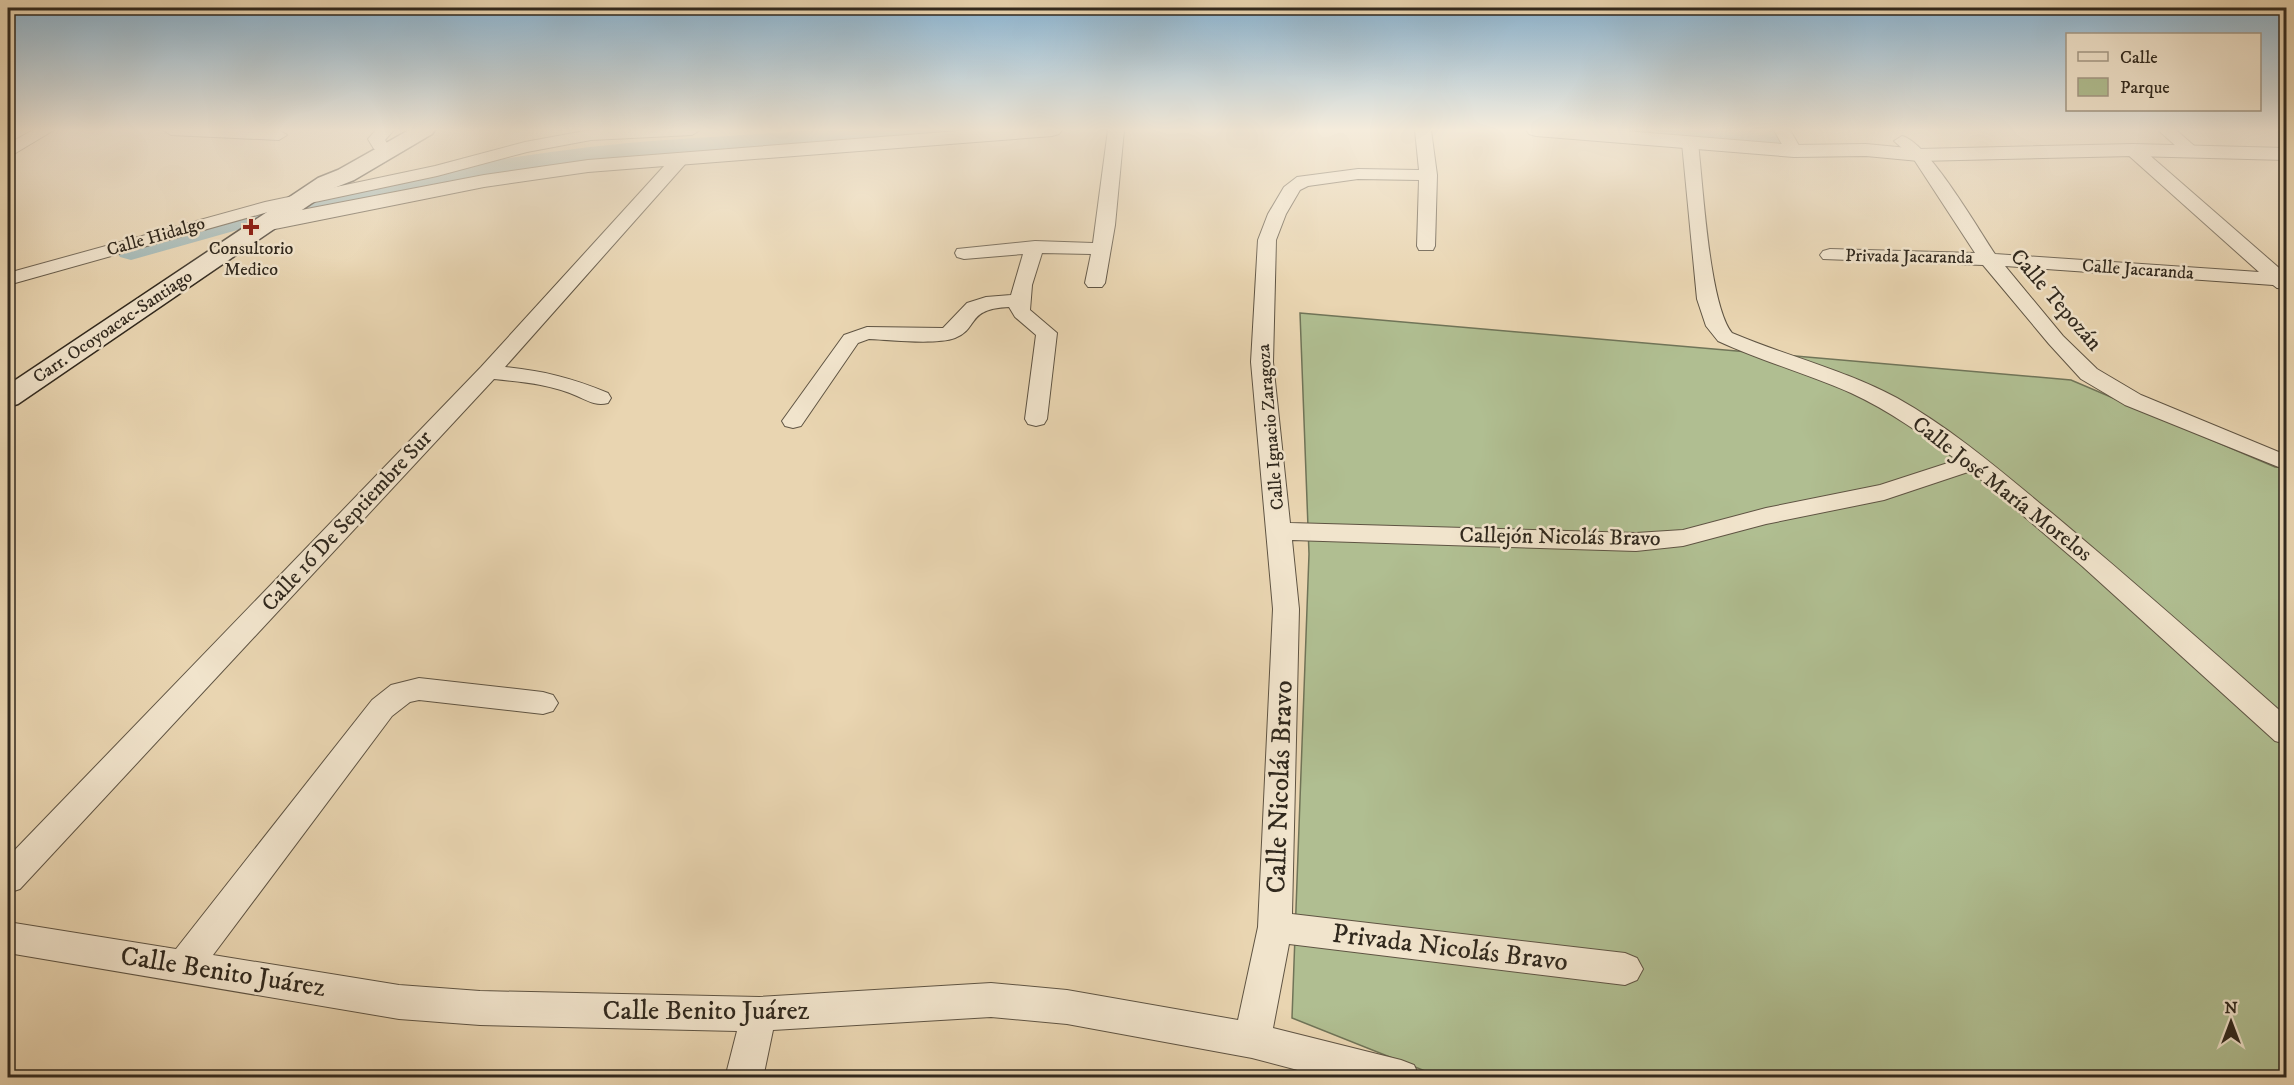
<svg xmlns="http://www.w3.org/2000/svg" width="2294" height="1085" font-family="'IM FELL DW Pica',serif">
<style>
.green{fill:#b0be91;stroke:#707458;stroke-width:1.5}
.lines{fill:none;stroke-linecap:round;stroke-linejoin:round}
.river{fill:#9cb6b6;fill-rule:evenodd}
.minor-casing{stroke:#5f5443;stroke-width:2}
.tertiary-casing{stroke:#5f5443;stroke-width:2}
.secondary-casing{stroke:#31291e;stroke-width:3}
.minor{fill:#f1e4cc;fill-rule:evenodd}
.tertiary{fill:#f1e4cc;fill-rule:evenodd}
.secondary{fill:#f1e4cc;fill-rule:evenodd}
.poi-dot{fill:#8f2418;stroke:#f1e4cc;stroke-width:2}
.labels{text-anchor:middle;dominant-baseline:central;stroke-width:5;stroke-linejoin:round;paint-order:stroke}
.far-street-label{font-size:18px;fill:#31291e;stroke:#f1e4cc}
.far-poi-label{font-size:18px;fill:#31291e;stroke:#f1e4cc}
.street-label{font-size:22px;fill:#31291e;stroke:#f1e4cc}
.near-street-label{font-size:27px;fill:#31291e;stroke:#f1e4cc}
</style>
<rect width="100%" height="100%" fill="#e9d5b1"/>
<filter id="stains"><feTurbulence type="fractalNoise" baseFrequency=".00333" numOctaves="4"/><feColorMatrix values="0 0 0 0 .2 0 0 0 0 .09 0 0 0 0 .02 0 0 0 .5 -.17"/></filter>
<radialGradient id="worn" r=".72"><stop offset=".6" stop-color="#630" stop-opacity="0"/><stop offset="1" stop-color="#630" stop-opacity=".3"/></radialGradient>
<path class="green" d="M1300,313L2071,380L2275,467L2286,468V1077H1440L1292,1018L1309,554Z"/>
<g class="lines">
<g class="river">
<path d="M816,130H948L944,136L934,138L592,164L458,183L259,224L131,260L120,257L115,250L120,243C274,201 431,166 590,147C665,138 741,136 816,130Z"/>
<path d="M1611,130H1787L1781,146L1771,148L1625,138L1615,136Z"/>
</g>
<g class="minor-casing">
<g id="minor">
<path d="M33,130H54L14,154L8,155V144Z"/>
<path d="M163,130H279L287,135L279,140L171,135Z"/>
<path d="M376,130H394L385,140L388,145L386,149H374L368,139Z"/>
<path d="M590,130H700L692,135L591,140L527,152L437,176L268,212L8,285V273L265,202L435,166L525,142Z"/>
<path d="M1108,130H1124L1115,225L1105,283L1102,287H1088L1085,283L1091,254L1042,253L1032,285L1030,310L1057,333L1047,419L1044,424L1036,426L1028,424L1025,419L1036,335L1015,317L1009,307C965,309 980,328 955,338C936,345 891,340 869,339L858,343L801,426L793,428L785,426L782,421L844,335L867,327L943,328L967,303L986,297L1011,295L1023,254L964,259L957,257L955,253L957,249L1035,241L1093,243Z"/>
<path d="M1415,130H1431L1437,175L1435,246L1433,250H1419L1417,246L1419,180L1358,179L1308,186L1300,190L1286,214L1276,240L1273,362L1290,523L1636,533L1683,530L1766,508L1880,485L1957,460C1923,435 1890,411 1851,393C1808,374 1761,361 1718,341L1706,326L1697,299L1682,143L1690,138L1698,143C1703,184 1709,305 1732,333C1786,356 1845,370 1897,398C1954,430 2003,473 2053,514C2132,580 2209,648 2286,716V744L2275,741L2082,566L1971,471L1884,500L1766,524L1683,546L1636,551L1292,540L1299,609L1292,914L1625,953L1637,958L1643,969L1637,980L1625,985L1289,944L1273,1028L1401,1060L1414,1065L1420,1078H1328L1252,1058L1067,1024L991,1017L773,1030L763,1078H725L737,1031L480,1025L399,1019L8,953V922L176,949L372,700L391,685L419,678L543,692L553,695L558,703L553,711L543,714L419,700L410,702L392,716L213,955L399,985L480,991L759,997L991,983L1067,990L1238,1020L1258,927L1273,609L1251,362L1258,240L1268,214L1284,187L1297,177L1358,169L1419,170Z"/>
<path d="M1774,130H1790L1802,151L1800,155H1788Z"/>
<path d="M2158,130H2176L2199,150L2197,154H2185Z"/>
<path d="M1902,136C1928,142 1978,229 1995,254L2259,272L2127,154L2125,150L2133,145L2139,146L2286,274V289L2277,288L2273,285L2005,266L2063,336L2097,369L2141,395L2286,455V470L2125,405L2081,379L2049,344L1983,265L1823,259L1820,255L1823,251L1830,249L1975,253L1913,158L1894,141Z"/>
<path d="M681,153L687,154L689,158L687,162L505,367C544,371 572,378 608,393L611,398L608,403C596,406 588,401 577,396C550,384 523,382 494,379L20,889L8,893V857L481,367L675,154Z"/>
</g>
</g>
<g class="tertiary-casing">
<g id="tertiary">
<path d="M971,130H1062L1059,134L1052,136L588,172L484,187L265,231L257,229L254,224L257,219L265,217L484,175L588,160Z"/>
<path d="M1526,130H1613L1794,145L1866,144L1919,149L2133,144L2286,148V160L2133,156L1919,161L1866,156L1794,157L1536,136L1529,134Z"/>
</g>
</g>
<g class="secondary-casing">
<path id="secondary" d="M409,130H435L432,134L354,180L334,188L18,404L8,407V385L318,178L338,170Z"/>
</g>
<use href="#minor" class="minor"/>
<use href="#tertiary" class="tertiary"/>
<use href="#secondary" class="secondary"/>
</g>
<linearGradient id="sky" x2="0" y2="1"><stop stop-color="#89b5d4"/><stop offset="0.46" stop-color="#f5ecdc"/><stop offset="1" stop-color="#f5ecdc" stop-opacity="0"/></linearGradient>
<rect width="2294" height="282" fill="url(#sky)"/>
<path class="poi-dot" d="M248 218h6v6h6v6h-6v6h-6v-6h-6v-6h6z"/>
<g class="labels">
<g class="far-street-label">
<text transform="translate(156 237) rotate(-16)">Calle Hidalgo</text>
<text transform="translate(1909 257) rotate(1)">Privada Jacaranda</text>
<text transform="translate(2138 270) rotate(4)">Calle Jacaranda</text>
<text transform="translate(113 327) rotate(-34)">Carr. Ocoyoacac-Santiago</text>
<text transform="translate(1271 427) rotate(-95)">Calle Ignacio Zaragoza</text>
</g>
<g class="far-poi-label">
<text x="251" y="249">Consultorio<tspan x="251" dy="21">Medico</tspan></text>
</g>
<g class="street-label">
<text transform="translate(2056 300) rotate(49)">Calle Tepozán</text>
<text transform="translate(2002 489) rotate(38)">Calle José María Morelos</text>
<text transform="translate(347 521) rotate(-47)">Calle 16 De Septiembre Sur</text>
<text transform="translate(1560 537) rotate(1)">Callejón Nicolás Bravo</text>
</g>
<g class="near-street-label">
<text transform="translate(1280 787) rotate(-88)">Calle Nicolás Bravo</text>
<text transform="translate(1450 948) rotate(7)">Privada Nicolás Bravo</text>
<text transform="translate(223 972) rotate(9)">Calle Benito Juárez</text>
<text x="706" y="1011">Calle Benito Juárez</text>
</g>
</g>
<rect width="2294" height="1085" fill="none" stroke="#e9d5b1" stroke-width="30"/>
<rect x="9" y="9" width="2276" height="1067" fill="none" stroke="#31291e" stroke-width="3"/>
<rect x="15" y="15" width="2264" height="1055" fill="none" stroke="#31291e" stroke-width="1.5"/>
<rect x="2066" y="33" width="195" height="78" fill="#f1e4cc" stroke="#a49986" stroke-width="1.5"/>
<rect x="2078" y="52" width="30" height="9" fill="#f1e4cc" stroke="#a49986" stroke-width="1.5"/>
<text x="2120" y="63" font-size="18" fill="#31291e">Calle</text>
<rect x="2078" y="78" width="30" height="18" fill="#b0be91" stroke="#a49986" stroke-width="1.5"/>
<text x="2120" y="93" font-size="18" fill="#31291e">Parque</text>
<g transform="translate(2231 1022)" stroke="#f1e4cc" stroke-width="4.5" paint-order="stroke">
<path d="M0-4.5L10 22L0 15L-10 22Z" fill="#31291e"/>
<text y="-9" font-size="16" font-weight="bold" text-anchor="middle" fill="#31291e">N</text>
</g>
<rect width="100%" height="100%" filter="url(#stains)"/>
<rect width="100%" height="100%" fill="url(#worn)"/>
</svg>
